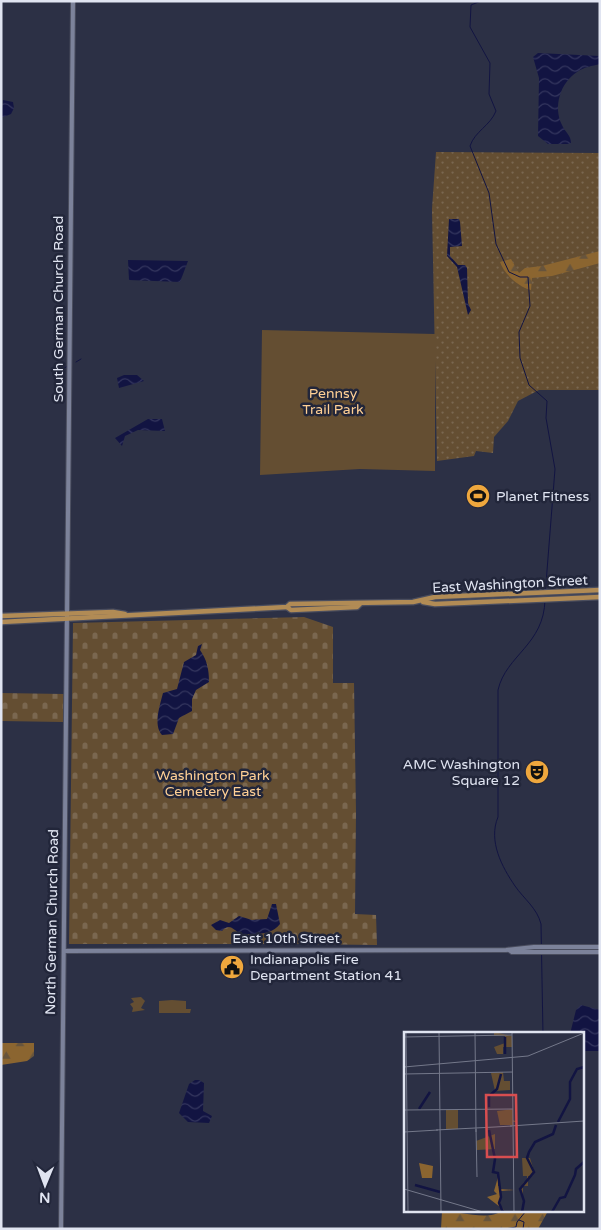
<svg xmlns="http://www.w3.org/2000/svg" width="601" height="1230" font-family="'Varela Round',sans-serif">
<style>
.grass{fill:url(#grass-dots)}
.forest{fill:url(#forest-firs)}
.cemetery{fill:url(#cemetery-stones)}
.park{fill:#644e32}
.water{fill:url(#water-waves)}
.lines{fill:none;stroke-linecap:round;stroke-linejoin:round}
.stream{stroke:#121442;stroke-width:1}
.secondary-casing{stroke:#4a4d5e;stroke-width:6}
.primary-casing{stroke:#4a4d5e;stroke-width:7}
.secondary{stroke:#7c829a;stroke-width:4}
.primary{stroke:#b18b55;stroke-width:4.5}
.labels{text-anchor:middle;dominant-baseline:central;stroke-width:5;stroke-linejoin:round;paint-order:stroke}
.street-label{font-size:14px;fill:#e0e4f1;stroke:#22263a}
.park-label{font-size:14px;fill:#ffd095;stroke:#22263a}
.poi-label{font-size:14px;fill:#e0e4f1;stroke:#22263a;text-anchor:start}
.inset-river{fill:none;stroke:#121442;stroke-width:2.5}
.inset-road{fill:none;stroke:#74788a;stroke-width:1}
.view{fill:#d84e50;fill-opacity:0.15;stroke:#d84e50;stroke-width:2.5}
.inset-edge{fill:none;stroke:#e0e4f1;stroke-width:2.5}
</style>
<defs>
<pattern id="grass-dots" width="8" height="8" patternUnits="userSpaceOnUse" patternTransform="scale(1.25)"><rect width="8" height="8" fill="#644e32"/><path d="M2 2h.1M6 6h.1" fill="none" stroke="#7a6750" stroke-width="1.8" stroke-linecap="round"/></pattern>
<pattern id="forest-firs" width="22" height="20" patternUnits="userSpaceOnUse" patternTransform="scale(1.25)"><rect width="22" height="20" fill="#8b6530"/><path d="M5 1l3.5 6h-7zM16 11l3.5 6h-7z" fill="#67543c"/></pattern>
<pattern id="cemetery-stones" width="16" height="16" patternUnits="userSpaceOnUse" patternTransform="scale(1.25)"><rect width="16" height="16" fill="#644e32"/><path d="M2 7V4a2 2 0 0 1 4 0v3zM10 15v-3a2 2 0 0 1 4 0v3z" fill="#7a6750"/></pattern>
<pattern id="water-waves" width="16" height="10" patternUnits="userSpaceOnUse" patternTransform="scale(1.25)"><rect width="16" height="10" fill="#121442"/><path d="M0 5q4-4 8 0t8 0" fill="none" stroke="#34365e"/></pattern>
</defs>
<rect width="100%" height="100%" fill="#2c3045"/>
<path class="grass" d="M436,152L600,153V390H539L518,401L508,421L494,437L493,453L476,451L474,456L437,461L432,209Z"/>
<g class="forest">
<path d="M600,251V263L552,276L532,278L531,290C519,287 504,274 500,262L511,259L519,273L525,268L542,266Z"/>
<path d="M1,1043H34V1056L27,1061L1,1065Z"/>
<path d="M442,1211C458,1211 488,1221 502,1211H548L538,1229H441Z"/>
</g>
<g class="cemetery">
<path d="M304,617L333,627V683H354L356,812L355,914L376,915L377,945L295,944L293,941L290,944H69L73,623Z"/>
<path d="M1,693L64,694L63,722L1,721Z"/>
</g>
<g class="park">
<path d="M262,330L435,334V471L360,469L260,475Z"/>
<path d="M141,997L145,1001L141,1008L145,1010L132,1012L133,1008L130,1004L134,1002L131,998Z"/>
<path d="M172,1000L186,1001V1009H191L190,1013H159V1001Z"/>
</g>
<g class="water">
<path d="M538,53L600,56V64C592,66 584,67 577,72C560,83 553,107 562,125C565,132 571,135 571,143L568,144H548L538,136L539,78L533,57Z"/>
<path d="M3,100L13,102L14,108L11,114L1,118Z"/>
<path d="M449,219H459L460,222L462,246L450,247V256L458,265H465L467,268L468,303L471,310L468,315L457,267L447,256Z"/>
<path d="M128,260L188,261L180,282L129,280Z"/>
<path d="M124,375H137L144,381L119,388L117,378Z"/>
<path d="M148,419H162L165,431L138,430L125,436L122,446L115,438Z"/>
<path d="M202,644L200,650C207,660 209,669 209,682L196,690L192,699V711L179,718L173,734L162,735C153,725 160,705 163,693L177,689L184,662L196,655L198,646Z"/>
<path d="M272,904H276L280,924C271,936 254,934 241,934C234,931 230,922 222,931L216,930L211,925L220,920L229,923L239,916L252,920L267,919Z"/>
<path d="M581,1005L600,1010V1051H582V1034H570L576,1010Z"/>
<path d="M195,1080H199L204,1083L203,1111L212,1116L209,1123L188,1122L179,1113L189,1084Z"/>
</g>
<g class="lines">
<g class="stream">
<path d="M481,1L471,5L470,27L490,63L489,94L496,111C490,126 475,131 470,146L489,193L496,244L509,272L520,277H528L530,306L519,332L520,358L529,385L547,401L546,418L555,469L545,596"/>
<path d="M76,362L81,359"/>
<path d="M62,369L68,366"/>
<path d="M543,1034L541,924C537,908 524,899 515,886C502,867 488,841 498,817V690C506,655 544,645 545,600"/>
<path d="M519,1220L524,1222L523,1229"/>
<path d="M505,1229L516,1227L517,1222L526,1211"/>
</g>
<g class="secondary-casing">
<g id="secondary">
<path d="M509,950L512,952H600"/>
<path d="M64,951L506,950L534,947H600"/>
<path d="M61,1229L73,1"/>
</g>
</g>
<g class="primary-casing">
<g id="primary">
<path d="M423,602L435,604L600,597"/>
<path d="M287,607L291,610L357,607L360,604"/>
<path d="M1,616L113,612L125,614"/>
<path d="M1,622L287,607L290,604L413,602L435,597L600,590"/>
</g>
</g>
<use href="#secondary" class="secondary"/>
<use href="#primary" class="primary"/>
</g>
<defs>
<g id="stadium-disc" transform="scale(1.25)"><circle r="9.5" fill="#efa73d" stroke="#22263a"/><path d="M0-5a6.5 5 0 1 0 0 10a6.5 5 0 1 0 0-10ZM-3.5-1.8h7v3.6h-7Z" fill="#111"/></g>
<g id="theatre-disc" transform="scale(1.25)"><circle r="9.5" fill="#efa73d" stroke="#22263a"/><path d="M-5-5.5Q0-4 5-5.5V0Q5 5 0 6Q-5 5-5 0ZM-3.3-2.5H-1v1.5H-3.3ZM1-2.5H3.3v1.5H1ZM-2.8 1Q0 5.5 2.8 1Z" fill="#111"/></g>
<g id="civic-disc" transform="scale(1.25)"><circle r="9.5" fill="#efa73d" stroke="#22263a"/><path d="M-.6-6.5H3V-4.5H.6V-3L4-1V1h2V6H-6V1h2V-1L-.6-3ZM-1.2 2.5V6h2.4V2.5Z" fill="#111"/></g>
</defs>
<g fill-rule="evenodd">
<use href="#stadium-disc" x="478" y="496"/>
<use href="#theatre-disc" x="537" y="772"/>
<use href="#civic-disc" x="232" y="967"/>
</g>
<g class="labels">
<g class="street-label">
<text transform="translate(58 309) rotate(-90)">South German Church Road</text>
<text transform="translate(510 584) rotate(-3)">East Washington Street</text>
<text transform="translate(52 922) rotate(-89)">North German Church Road</text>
<text x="286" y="938">East 10th Street</text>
</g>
<g class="park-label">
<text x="333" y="393">Pennsy<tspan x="333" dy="16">Trail Park</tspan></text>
<text x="213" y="775">Washington Park<tspan x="213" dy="16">Cemetery East</tspan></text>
</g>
<g class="poi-label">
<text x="496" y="496">Planet Fitness</text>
<text x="520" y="764" text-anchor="end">AMC Washington<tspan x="520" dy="16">Square 12</tspan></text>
<text x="250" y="959">Indianapolis Fire<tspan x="250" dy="16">Department Station 41</tspan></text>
</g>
</g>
<g transform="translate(404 1032)">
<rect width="180" height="180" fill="#2c3045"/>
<path d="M99,40L100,49H106V58L91,59L87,41ZM91,102V117L73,118L72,109Z" fill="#644e32"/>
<path d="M15,131L29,134L28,146H18ZM94,145V154H103H95V157L110,158L97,159L96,173L100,178L83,165L93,162L90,159Z" fill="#8b6530"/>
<path d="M109,77V88L113,90H109V93H96L93,79ZM42,78H54V97H42Z" fill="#644e32"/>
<path d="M90,0L108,4V15H99V22H93L90,15L101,11V4H90ZM118,126H126L130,139L128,144H124V154H119V162H116L119,151L123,149V144H119Z" fill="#644e32"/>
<path class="inset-river" d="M101,22V5M85,75V64L93,57L97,42M15,77L26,60M154,90L166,67V50L173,37L180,35M85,98L91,127L89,140L94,141L97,165L95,171L99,180M171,143L172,137L180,130M11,153L36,160M118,180L120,169L116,157L130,140L123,126L125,120L131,110L149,102L152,93M148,180L156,166L161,165L171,143"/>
<path class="inset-road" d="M2,0L4,180M35,0L37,180M71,0L72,100M108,0L110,180M0,5L108,3M0,35L124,24L180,1M0,42L109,40M0,78L109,77M106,94L180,89M91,95L108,94M72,97L73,145M32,98L91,95M0,100L34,98M0,157L79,180"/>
<path class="view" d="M82,63H112L113,125H83Z"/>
<rect width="180" height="180" class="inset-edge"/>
</g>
<rect width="601" height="1230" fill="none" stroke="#e0e4f1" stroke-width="5"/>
<g transform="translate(45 1185) rotate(181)" stroke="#22263a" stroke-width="4" paint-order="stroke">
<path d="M0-4L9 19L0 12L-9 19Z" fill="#e0e4f1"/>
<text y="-8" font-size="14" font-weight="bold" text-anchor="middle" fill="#e0e4f1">N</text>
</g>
</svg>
